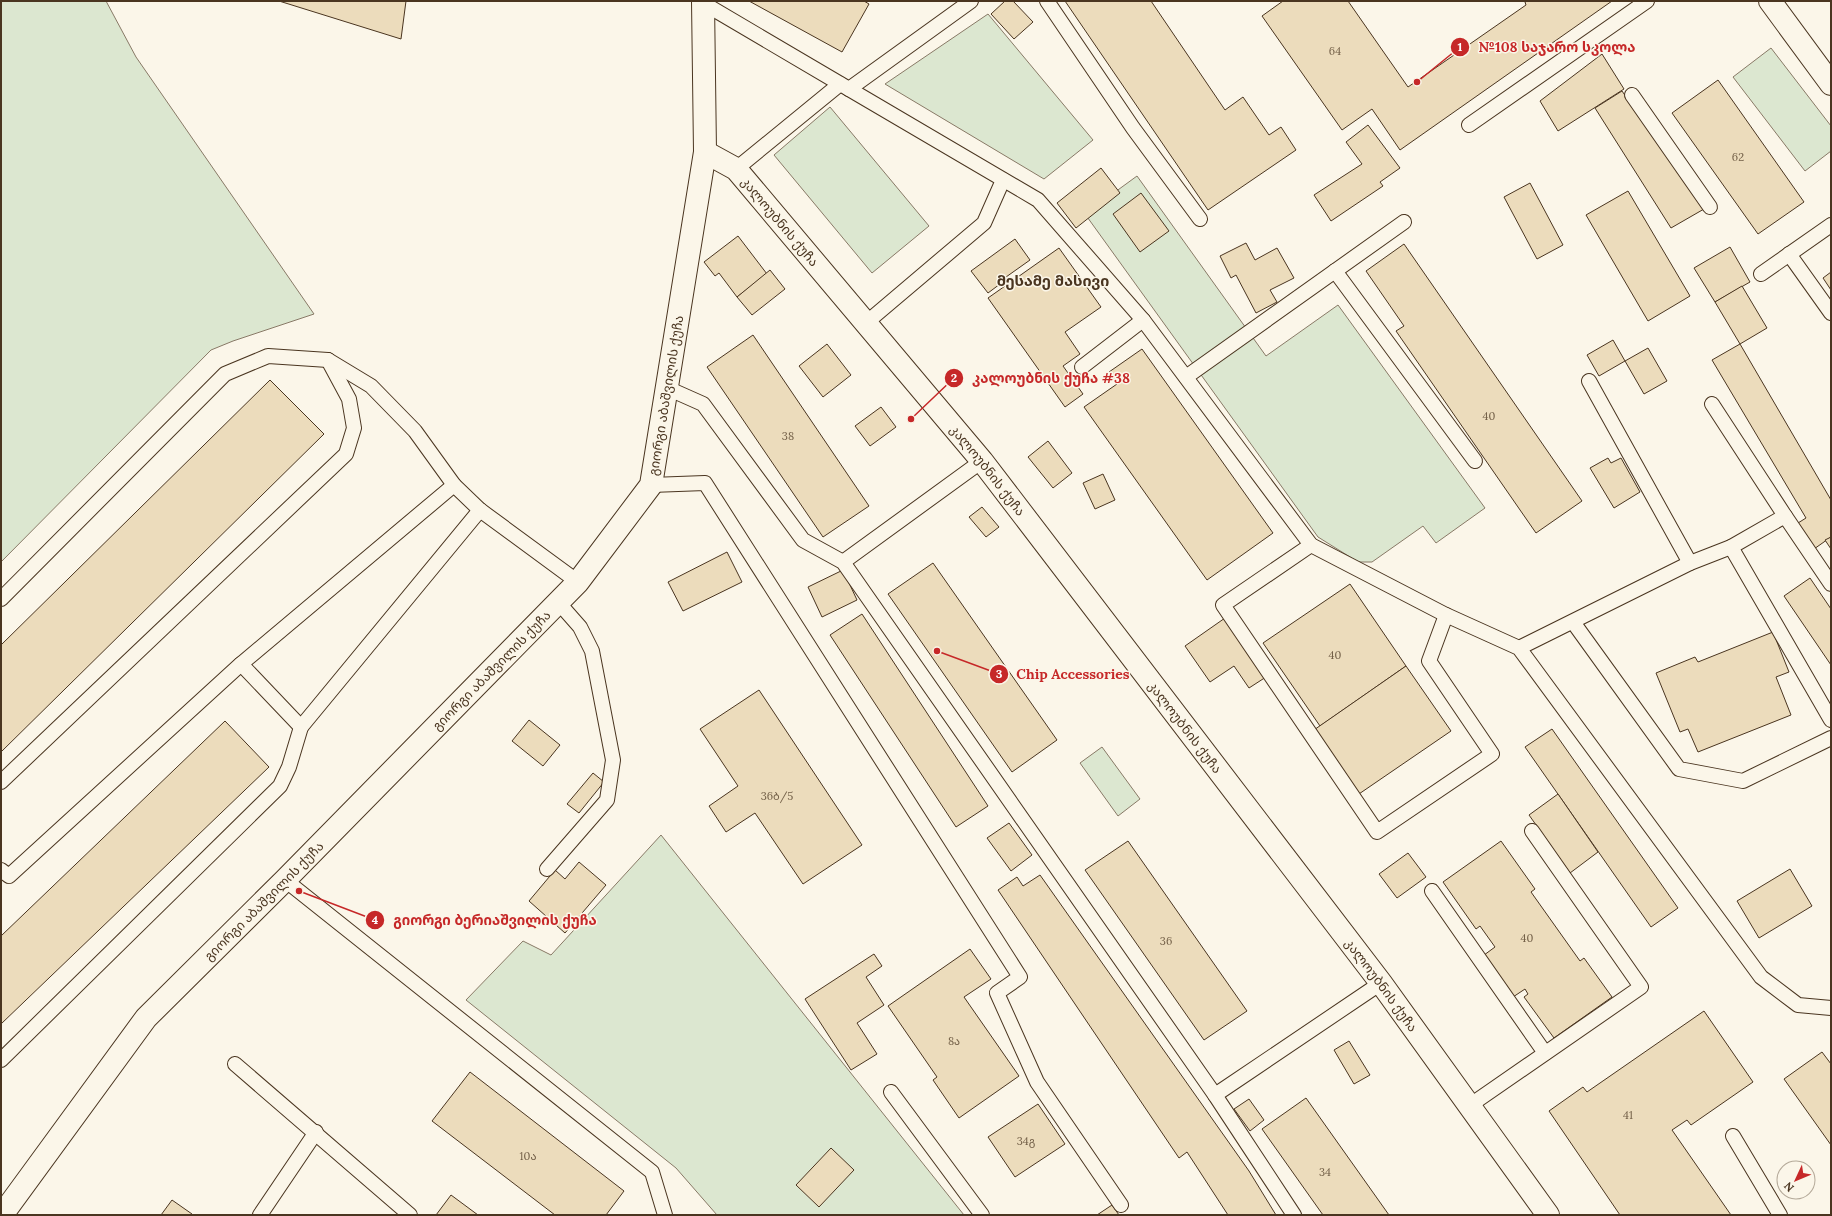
<svg xmlns="http://www.w3.org/2000/svg" width="1832" height="1216" font-family="Lora,'Noto Sans Georgian',serif">
<style>
.green{fill:#dce7d0;stroke:#887966}
.building{fill:#ecdcbc;stroke:#4a3520}
.lines{fill:none;stroke-linecap:round;stroke-linejoin:round}
.service-casing{stroke:#4a3520;stroke-width:16}
.minor-casing{stroke:#4a3520;stroke-width:24}
.tertiary-casing{stroke:#4a3520;stroke-width:24}
.service{stroke:#fbf6e9;stroke-width:14}
.minor{stroke:#fbf6e9;stroke-width:22}
.tertiary{stroke:#fbf6e9;stroke-width:22}
.labels{text-anchor:middle;dominant-baseline:central;stroke-width:3;stroke-linejoin:round;paint-order:stroke}
.number-label{font-size:11px;fill:#725f47}
.street-label{font-size:13px;fill:#4a3520;stroke:#fbf6e9}
.quarter-label{font-size:15px;font-weight:bold;fill:#4a3520;stroke:#fbf6e9}
.leader{fill:none;stroke:#c62828;stroke-width:1.5}
.callout-dot{fill:#c62828;stroke:#fbf6e9;stroke-width:1.5}
.mark-label{font-size:12px;text-anchor:middle;font-weight:bold;fill:#fff}
.callout-label{font-size:14px;text-anchor:middle;font-weight:bold;fill:#c62828;stroke:#fbf6e9;stroke-width:3;stroke-linejoin:round;paint-order:stroke}
</style>
<rect width="100%" height="100%" fill="#fbf6e9"/>
<g class="green">
<path d="M1,1H106L136,57L314,314L233,341L211,350L1,562Z"/>
<path d="M988,14L1093,140L1044,179L885,84Z"/>
<path d="M1771,48L1831,126V151L1805,171L1733,77Z"/>
<path d="M830,107L929,226L872,273L774,155Z"/>
<path d="M1137,176L1266,356L1338,305L1485,508L1436,543L1423,526L1372,562H1358L1318,537L1085,214Z"/>
<path d="M1102,747L1140,799L1118,816L1080,763Z"/>
<path d="M661,835L964,1215H717L676,1168L466,1000L523,941L551,955Z"/>
</g>
<g class="building">
<path d="M279,1H406L401,39Z"/>
<path d="M749,1H864L869,4L842,52Z"/>
<path d="M1005,1H1013L1033,22L1014,39L991,14Z"/>
<path d="M1065,1H1151L1225,110L1243,97L1269,135L1281,127L1296,150L1208,210Z"/>
<path d="M1283,1H1348L1408,87L1526,5L1525,2L1527,1H1612L1400,150L1372,109L1342,130L1262,16Z"/>
<path d="M1602,54L1624,89L1558,131L1540,101Z"/>
<path d="M1718,80L1804,202L1758,234L1672,113Z"/>
<path d="M1622,91L1704,209L1671,228L1595,108Z"/>
<path d="M1368,125L1400,168L1380,182L1383,186L1331,221L1314,195L1362,164L1346,142Z"/>
<path d="M1101,168L1120,193L1076,228L1057,203Z"/>
<path d="M1530,183L1563,245L1537,259L1504,197Z"/>
<path d="M1628,191L1690,296L1648,321L1586,215Z"/>
<path d="M1141,193L1169,231L1140,252L1113,214Z"/>
<path d="M738,236L767,274L737,297L719,273L715,276L704,262Z"/>
<path d="M1015,239L1030,260L999,282L1000,284L988,293L971,271Z"/>
<path d="M1246,243L1255,260L1277,248L1294,278L1270,290L1277,302L1256,313L1236,275L1231,278L1220,256Z"/>
<path d="M1404,244L1582,501L1536,533L1396,331L1404,326L1366,271Z"/>
<path d="M1730,247L1750,282L1715,302L1694,268Z"/>
<path d="M1059,248L1101,307L1065,332L1080,354L1063,366L1083,394L1065,407L988,298Z"/>
<path d="M770,270L785,289L752,315L737,297Z"/>
<path d="M1831,272V290L1823,278Z"/>
<path d="M1742,286L1767,328L1740,344L1715,302Z"/>
<path d="M753,335L869,506L823,537L707,367Z"/>
<path d="M1613,340L1625,361L1599,376L1587,355Z"/>
<path d="M827,344L851,375L823,397L799,366Z"/>
<path d="M1740,344L1831,500V537L1814,549L1798,523L1806,518L1712,360Z"/>
<path d="M1648,348L1667,381L1644,394L1625,361Z"/>
<path d="M1142,349L1273,533L1207,580L1084,407L1117,384L1109,372Z"/>
<path d="M270,380L324,434L1,752V645Z"/>
<path d="M881,407L896,427L870,446L855,426Z"/>
<path d="M1048,441L1072,473L1053,488L1028,457Z"/>
<path d="M1608,458L1611,463L1621,458L1640,492L1614,508L1590,468Z"/>
<path d="M1103,474L1115,500L1095,509L1083,483Z"/>
<path d="M982,507L999,527L986,537L969,517Z"/>
<path d="M1831,537V549L1825,540Z"/>
<path d="M727,552L742,582L683,611L668,582Z"/>
<path d="M933,563L1057,740L1012,772L888,594Z"/>
<path d="M843,570L857,600L822,617L808,587Z"/>
<path d="M1810,578L1831,609V665L1784,596Z"/>
<path d="M1350,584L1406,666L1320,726L1263,643Z"/>
<path d="M862,614L988,806L956,827L830,635Z"/>
<path d="M1225,618L1266,677L1249,688L1234,666L1210,682L1185,646Z"/>
<path d="M1773,632L1789,672L1776,677L1791,715L1698,752L1688,729L1680,732L1656,673L1695,657L1698,662Z"/>
<path d="M1406,666L1451,731L1356,796L1311,732Z"/>
<path d="M759,690L862,845L803,884L755,813L726,832L709,806L738,786L700,729Z"/>
<path d="M529,720L560,745L543,766L512,741Z"/>
<path d="M225,721L269,767L1,1024V936Z"/>
<path d="M1552,729L1678,908L1651,927L1525,747Z"/>
<path d="M593,773L604,782L579,813L567,804Z"/>
<path d="M1558,794L1598,852L1570,873L1529,815Z"/>
<path d="M1009,823L1032,855L1011,871L987,838Z"/>
<path d="M1128,841L1247,1011L1204,1040L1085,870Z"/>
<path d="M1501,841L1535,889L1531,892L1580,961L1584,958L1612,997L1554,1038L1524,997L1528,994L1525,989L1510,999L1480,958L1495,947L1480,926L1476,929L1443,882Z"/>
<path d="M1408,853L1426,877L1397,898L1379,874Z"/>
<path d="M579,862L606,885L565,933L529,901L555,870L565,879Z"/>
<path d="M1790,869L1812,906L1759,938L1737,901Z"/>
<path d="M1040,875L1249,1171L1276,1215H1228L1187,1152L1179,1158L998,890L1017,877L1023,886Z"/>
<path d="M970,949L991,979L964,997L1019,1076L959,1118L933,1080L937,1077L888,1006Z"/>
<path d="M874,954L882,966L866,977L884,1005L857,1023L877,1054L851,1070L805,999Z"/>
<path d="M1704,1011L1753,1082L1691,1125L1687,1120L1672,1130L1731,1215H1620L1549,1111L1583,1087L1587,1092Z"/>
<path d="M1349,1041L1370,1075L1354,1084L1334,1050Z"/>
<path d="M1822,1052L1831,1064V1145L1784,1079Z"/>
<path d="M470,1072L624,1191L606,1215H555L432,1121Z"/>
<path d="M1306,1098L1389,1215H1323L1262,1129Z"/>
<path d="M1249,1099L1264,1120L1250,1131L1234,1109Z"/>
<path d="M1038,1104L1065,1144L1015,1177L988,1137Z"/>
<path d="M831,1148L854,1170L819,1207L796,1185Z"/>
<path d="M451,1195L478,1215H436Z"/>
<path d="M172,1200L192,1214V1215H161Z"/>
<path d="M1112,1205L1119,1215H1097Z"/>
</g>
<g class="lines">
<g class="service-casing">
<g id="service">
<path d="M1047,1L1133,128L1200,219"/>
<path d="M703,3L849,89L971,1"/>
<path d="M849,89L1038,200L1143,320L1311,545L1446,615L1519,648L1761,977L1798,1005L1831,1008"/>
<path d="M1632,95L1710,207"/>
<path d="M1469,125L1647,1"/>
<path d="M736,169L840,84"/>
<path d="M1789,254L1831,313"/>
<path d="M1335,271L1475,461"/>
<path d="M1761,274L1831,225"/>
<path d="M866,323L984,223L1003,180"/>
<path d="M1082,367L1143,320"/>
<path d="M1186,377L1404,222"/>
<path d="M1589,381L1690,563"/>
<path d="M667,388L703,404L803,540L843,562L1215,1095L1294,1215"/>
<path d="M1712,404L1785,516"/>
<path d="M651,485L705,483L1020,977L997,993L1037,1082L1121,1205"/>
<path d="M1311,545L1223,605L1377,832L1492,754L1429,661L1446,615"/>
<path d="M1731,547L1831,720"/>
<path d="M843,562L982,461"/>
<path d="M1,599L225,374L268,356L328,360L371,386L415,431L454,485L480,510L578,582"/>
<path d="M1573,622L1679,769L1743,781L1831,738"/>
<path d="M1519,648L1690,563L1731,547L1785,516L1831,584"/>
<path d="M241,664L301,727L480,510"/>
<path d="M1,782L346,454L354,428L349,399L328,360"/>
<path d="M547,869L607,800L613,760L592,651L580,627L558,602"/>
<path d="M1,870L9,876L241,664L454,485"/>
<path d="M285,880L652,1172L665,1215"/>
<path d="M1432,891L1545,1053"/>
<path d="M1,1060L280,786L289,767L301,727"/>
<path d="M235,1064L410,1215"/>
<path d="M891,1092L982,1215"/>
<path d="M1215,1095L1381,983"/>
<path d="M1469,1106L1641,987L1532,831"/>
<path d="M1733,1136L1780,1215"/>
<path d="M260,1215L316,1132"/>
</g>
</g>
<g class="minor-casing">
<path id="minor" d="M1770,1L1831,84"/>
</g>
<g class="tertiary-casing">
<g id="tertiary">
<path id="s1" d="M705,152L736,169L982,461L1381,983L1548,1215"/>
<path id="s2" d="M2,1215L146,1018L285,880L578,582L651,485L705,152L703,1"/>
</g>
</g>
<use href="#service" class="service"/>
<use href="#minor" class="minor"/>
<use href="#tertiary" class="tertiary"/>
</g>
<g class="labels">
<g class="number-label">
<text x="1335" y="51">64</text>
<text x="1738" y="157">62</text>
<text x="1489" y="416">40</text>
<text x="788" y="436">38</text>
<text x="1335" y="655">40</text>
<text x="777" y="796">36ბ/5</text>
<text x="1527" y="938">40</text>
<text x="1166" y="941">36</text>
<text x="954" y="1041">8ა</text>
<text x="1628" y="1115">41</text>
<text x="1026" y="1141">34გ</text>
<text x="528" y="1156">10ა</text>
<text x="1325" y="1172">34</text>
</g>
<g class="street-label">
<text stroke="none"><textPath href="#s1" startOffset="104">კალოუბნის ქუჩა</textPath></text>
<text stroke="none"><textPath href="#s2" startOffset="1070">გიორგი აბაშვილის ქუჩა</textPath></text>
<text stroke="none"><textPath href="#s1" startOffset="428">კალოუბნის ქუჩა</textPath></text>
<text stroke="none"><textPath href="#s2" startOffset="734">გიორგი აბაშვილის ქუჩა</textPath></text>
<text stroke="none"><textPath href="#s1" startOffset="752">კალოუბნის ქუჩა</textPath></text>
<text stroke="none"><textPath href="#s2" startOffset="410">გიორგი აბაშვილის ქუჩა</textPath></text>
<text stroke="none"><textPath href="#s1" startOffset="1076">კალოუბნის ქუჩა</textPath></text>
</g>
<g class="quarter-label">
<text x="1053" y="280">მესამე მასივი</text>
</g>
</g>
<path class="leader" d="M1417 82L1460 47M911 419L954 378M937 651L999 674M299 891L375 920"/>
<g class="callout-dot">
<circle cx="1417" cy="82" r="4"/>
<circle cx="911" cy="419" r="4"/>
<circle cx="937" cy="651" r="4"/>
<circle cx="299" cy="891" r="4"/>
<circle cx="1460" cy="47" r="10"/>
<circle cx="954" cy="378" r="10"/>
<circle cx="999" cy="674" r="10"/>
<circle cx="375" cy="920" r="10"/>
</g>
<g class="mark-label">
<text x="1460" y="51">1</text>
<text x="954" y="382">2</text>
<text x="999" y="678">3</text>
<text x="375" y="924">4</text>
</g>
<g class="callout-label">
<text x="1557" y="52">№108 საჯარო სკოლა</text>
<text x="1051" y="383">კალოუბნის ქუჩა #38</text>
<text x="1073" y="679">Chip Accessories</text>
<text x="495" y="925">გიორგი ბერიაშვილის ქუჩა</text>
</g>
<rect width="1832" height="1216" fill="none" stroke="#4a3520" stroke-width="4"/>
<g transform="translate(1796 1180) rotate(226)"><circle r="19" fill="#fbf6e9" stroke="#b4a999"/>
<path d="M0-3L7 15L0 10L-7 15Z" fill="#c62828"/>
<text y="-6" font-size="11" font-weight="bold" text-anchor="middle" fill="#4a3520">N</text>
</g>
</svg>
